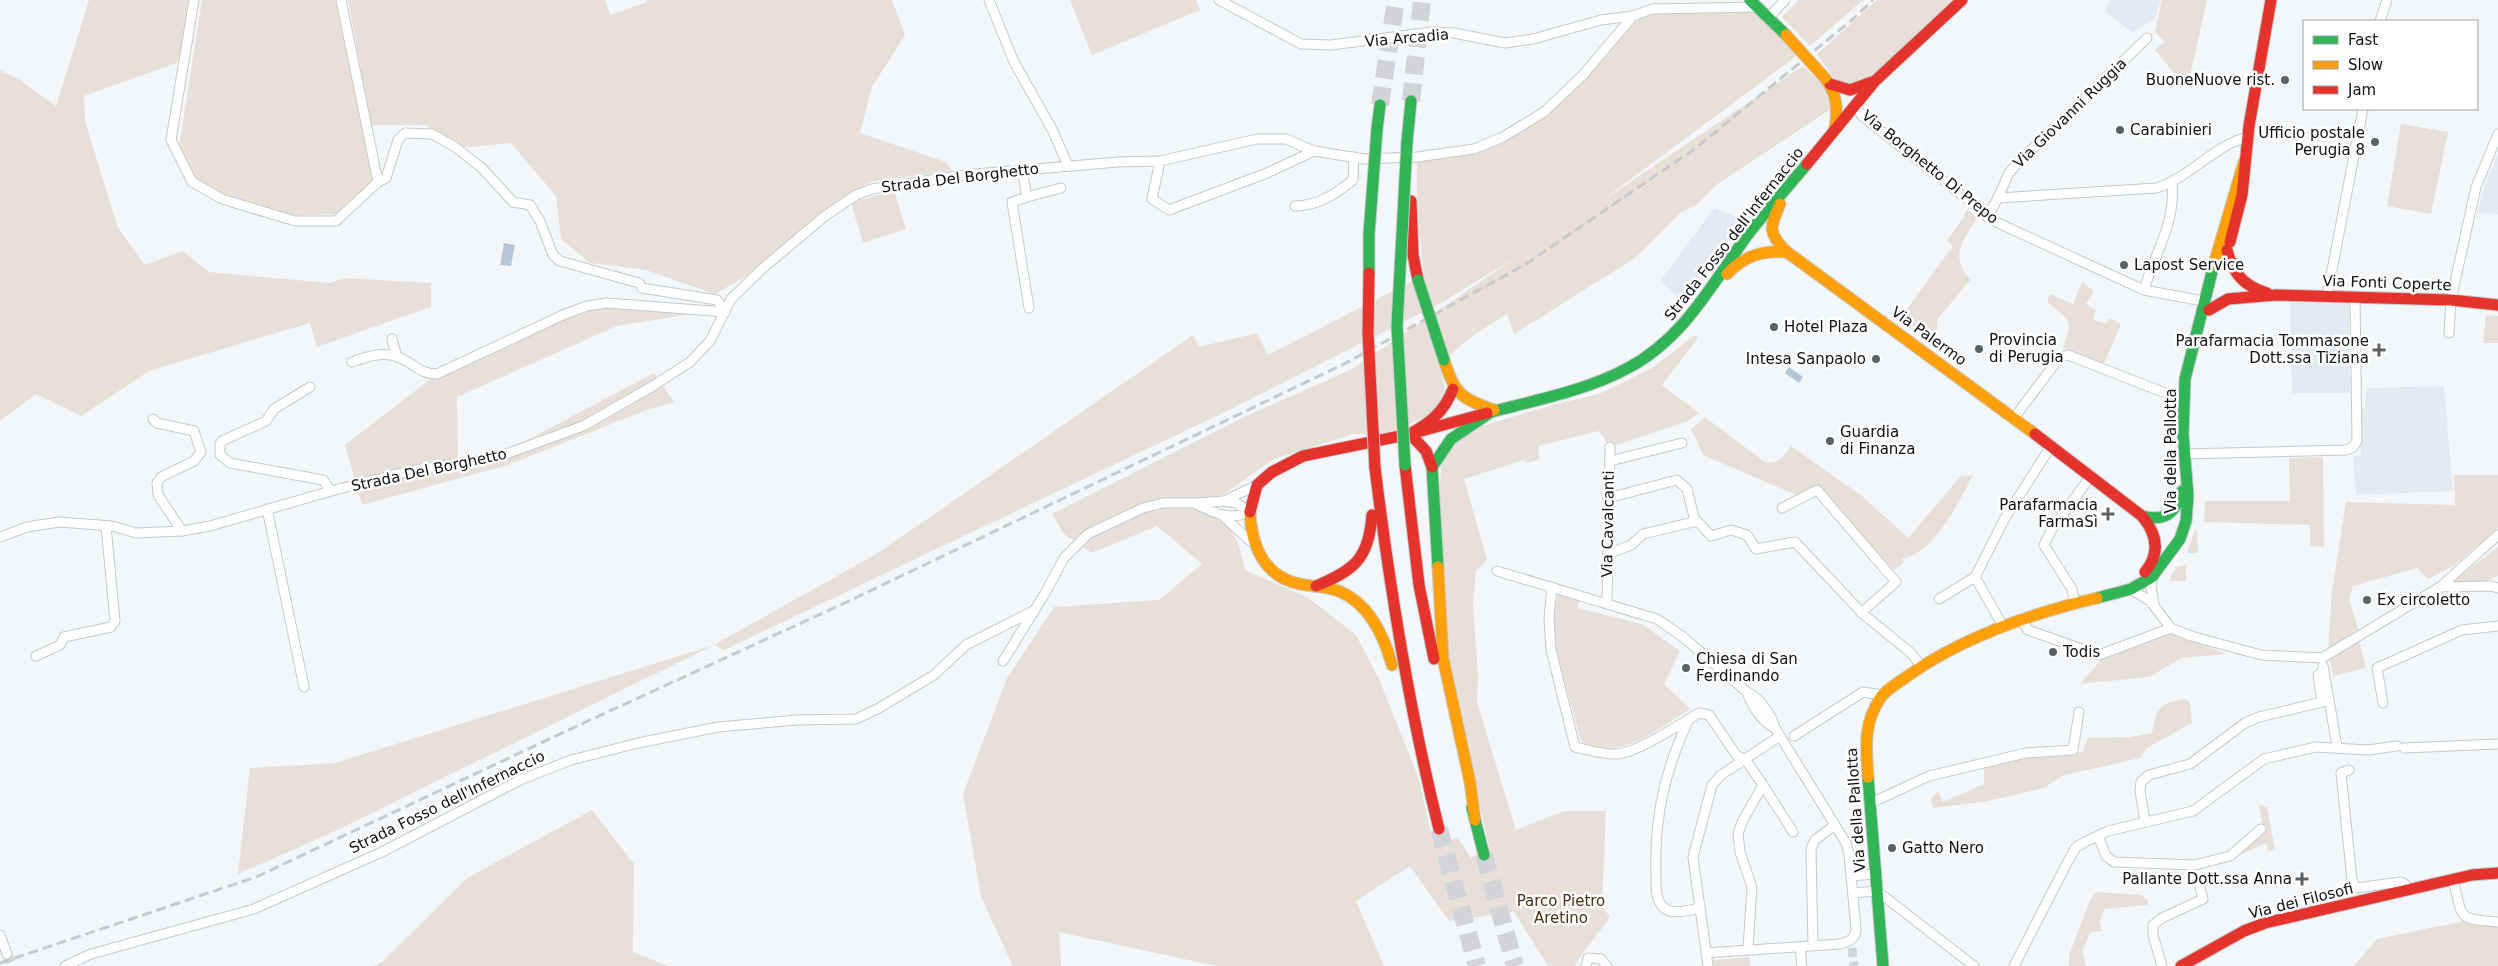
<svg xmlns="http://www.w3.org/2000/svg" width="2498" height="966" font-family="'DejaVu Sans',sans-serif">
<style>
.built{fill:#e3eaf2}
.green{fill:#e8e0d6}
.water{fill:#b6c7d8}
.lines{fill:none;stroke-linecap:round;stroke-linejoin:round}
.street-tunnel{stroke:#d2d4d7;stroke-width:9;stroke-dasharray:9 4.5;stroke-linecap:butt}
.highway-tunnel{stroke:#d2d4d7;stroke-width:18;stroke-dasharray:18 9;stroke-linecap:butt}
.street-casing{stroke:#c6c9cb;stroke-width:11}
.fast-casing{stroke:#c6c9cb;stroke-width:13}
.slow-casing{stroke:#c6c9cb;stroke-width:13}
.jam-casing{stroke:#c6c9cb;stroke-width:13}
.street{stroke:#fdfefe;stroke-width:9}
.fast{stroke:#30b455;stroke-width:11}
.slow{stroke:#ff9f0a;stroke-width:11}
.jam{stroke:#e5322d;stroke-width:11}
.rail{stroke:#c8c9ca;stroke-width:3;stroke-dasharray:10 5;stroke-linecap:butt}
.fast-bridge-casing{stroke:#c6c9cb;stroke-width:13;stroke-linecap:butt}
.slow-bridge-casing{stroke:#c6c9cb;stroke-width:13;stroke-linecap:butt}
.jam-bridge-casing{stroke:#c6c9cb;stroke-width:13;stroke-linecap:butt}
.fast-bridge{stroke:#30b455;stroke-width:11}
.slow-bridge{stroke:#ff9f0a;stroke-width:11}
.jam-bridge{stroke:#e5322d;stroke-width:11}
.poi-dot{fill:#5e6163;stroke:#fff;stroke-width:2}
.labels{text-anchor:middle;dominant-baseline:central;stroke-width:5;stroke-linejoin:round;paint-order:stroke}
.street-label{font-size:15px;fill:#0e1011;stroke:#fff}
.poi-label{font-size:15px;fill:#0e1011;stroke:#fff;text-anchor:start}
.park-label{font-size:15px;fill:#452f0d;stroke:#fff}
</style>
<rect width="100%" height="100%" fill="#f4f7fa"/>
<g class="built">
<path d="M2110,0H2161L2155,18L2133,33L2105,11Z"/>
<path d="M2498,154V214L2477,213L2485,185Z"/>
<path d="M1714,208L1744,220L1683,302L1660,281Z"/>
<path d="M2290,302L2349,304L2350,393H2292Z"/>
<path d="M2444,386L2453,491L2356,495L2353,456L2361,455L2360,408H2365L2367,388Z"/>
</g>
<g class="green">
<path d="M89,0H194L185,60L84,96L85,121L118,228L145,265L183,251L209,272L330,283L344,278L431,283V307L317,347L310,323L149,371L81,416L36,394L0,421V70L20,80L56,106Z"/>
<path d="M202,0H337L377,183L335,214L288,216L196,184L179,147Z"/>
<path d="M348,0H605L610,15L647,2V0H892L905,35L872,87L860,133L946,162L952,171L870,182L829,207L746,276L715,294L646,270L590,263L561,239L556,196L511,143L462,148L426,125H371Z"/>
<path d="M1070,0H1196L1200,10L1092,55Z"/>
<path d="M1799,0H1863L1810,46L1782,17Z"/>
<path d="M1877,0H1959L1875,77L1842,85L1833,77L1817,54Z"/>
<path d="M2162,0H2207L2189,80L2184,85L2155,50L2165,42L2155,32Z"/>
<path d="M1758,7L1802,52L1600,202L1803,66L1824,86L1831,109L1716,185L1695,206L1680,213L1635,258L1514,334L1507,314L1475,334L1439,364L1445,389L1437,411L1390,433L1353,434L1274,459L1221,496L1202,497L1201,510C1235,527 1237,534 1245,570L1309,598L1356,635L1379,679L1419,779L1433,843L1458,838L1471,858L1489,846L1449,675L1439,492L1443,451L1475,428L1556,404L1599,394L1652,368L1695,335L1698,338L1662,385L1699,413L1688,421L1610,447L1599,431L1538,446L1539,460L1525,463L1524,460L1464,479L1487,560L1476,571L1473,603L1478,677L1477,702L1516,830L1564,811H1606L1602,906L1610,917L1575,964L1576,966H1548L1514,912L1449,921L1410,866L1356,901L1384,966H1216L1059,932L1061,966H1013L981,897L963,794L1007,678L1054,607L1159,600L1202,564L1157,526L1092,553L1064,534L1052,514L1244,417L1352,369L1517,257L1439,304L1229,410L724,650L714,645L329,834L238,874L250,768L335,763L714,645L878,553L1193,335L1199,347L1257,333L1268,355L1424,275L1417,211V157L1474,149L1544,112L1621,27L1652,9Z"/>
<path d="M2401,124L2448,132L2431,214L2387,206Z"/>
<path d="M894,190L906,229L863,243L851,203Z"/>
<path d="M1967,209L1977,217C1963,243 1949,253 1970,280L1937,320L1938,339L1925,332L1923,334L1901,317L1953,246L1947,240L1963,218Z"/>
<path d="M2082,282L2094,291L2086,304L2096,310L2093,319L2105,324L2110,318L2121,324L2103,366L2075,356L2063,347C2075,319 2068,319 2047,302L2050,294L2073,304Z"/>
<path d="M587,306L710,311L617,326L457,397L458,458L514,447L654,373L674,402L644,411L508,465L362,505L345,445L437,374Z"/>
<path d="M2486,315L2498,316V343H2483Z"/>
<path d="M1705,417L1765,462C1778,465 1784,456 1791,446L1862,496L1908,538L1961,476L1973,475C1958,503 1935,553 1901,559L1904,562L1894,570L1817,488L1801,497L1703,455L1691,429Z"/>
<path d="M2323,457L2324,547L2310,546V525L2204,522L2205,501H2290L2289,458Z"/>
<path d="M2454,475H2498V528L2455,565L2428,579L2417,568L2353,586L2349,599L2358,629L2328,649L2332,591L2346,502L2455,505Z"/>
<path d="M2195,530L2197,531L2198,553H2187Z"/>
<path d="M2498,547V576L2483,582L2451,583Z"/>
<path d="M2186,564V581H2170C2172,570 2175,567 2186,564Z"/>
<path d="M1558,595L1580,599L1577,608L1642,624L1680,651L1664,684L1690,709C1659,728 1619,764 1581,741L1556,649L1553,619Z"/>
<path d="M2172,633L2227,654L2182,658L2149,677L2080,684L2101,660Z"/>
<path d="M2359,641L2366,668L2333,676L2330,660Z"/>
<path d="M2185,699L2190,702L2192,723L2147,748L2140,758L2062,776L2044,788L1988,801L1933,808L1931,799L1938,791L1943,802L1984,784V768L2027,757L2082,752L2088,738L2131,737L2152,733C2157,707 2158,704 2185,699Z"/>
<path d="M2259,805L2267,807L2275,849L2268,851L2266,843L2238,856L2264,833Z"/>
<path d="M592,810L634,864L633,952L668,966H374L382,962L467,878Z"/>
<path d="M2101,892L2141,895L2148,900V905L2105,909L2100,921L2102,931L2091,932L2082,951L2086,966H2069V955L2090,900L2095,893Z"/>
<path d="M2469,920L2498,927V966H2354L2377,939Z"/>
<path d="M1749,957L1750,966H1714L1713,960Z"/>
</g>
<g class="water">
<path d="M504,243L515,245L511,266L500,265Z"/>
<path d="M1789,367L1803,377L1799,383L1785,373Z"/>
</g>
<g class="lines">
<g class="street-tunnel">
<path d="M1852,948L1854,966"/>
<path d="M7,954L12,966"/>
</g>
<g class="highway-tunnel">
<path d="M1411,101L1422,0"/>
<path d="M1380,105L1396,0"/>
<path d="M1439,829L1477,966"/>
<path d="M1484,855L1515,966"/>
</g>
<g class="street-casing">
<g id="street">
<path d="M194,0L171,140L192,182L222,199L295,221H336L378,182L341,0"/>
<path d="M989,0L1014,62L1053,131L1068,166"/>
<path d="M1219,0L1301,44L1331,45L1432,32L1454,33L1505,43L1533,39L1601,20L1633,16"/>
<path d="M1769,17L1785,0"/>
<path d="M2380,21L2387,0"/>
<path d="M2147,38L2017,164L2009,173L1998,198L2157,188C2190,177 2214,146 2247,137"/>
<path d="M1855,104L1862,116L1996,222L2144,290L2203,301"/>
<path d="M1160,161L1152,199L1169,210L1267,173L1314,151"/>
<path d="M1022,170L1027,197L1012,202L1029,308"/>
<path d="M378,182L386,178L398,140L405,133L432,134L455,147L482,168L513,202L530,205L540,221L553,255L560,261L639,283L642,288L717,300L725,312"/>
<path d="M1027,197L1061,188"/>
<path d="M1295,206C1318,206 1337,193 1353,180L1354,157"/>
<path d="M1987,217L1998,198"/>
<path d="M2144,290C2155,252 2176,224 2172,182"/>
<path d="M2327,296L2363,109"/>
<path d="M2449,333L2451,300L2476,187L2498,134"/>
<path d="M392,339L397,357"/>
<path d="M352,362C366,357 382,351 398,357C414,363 419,374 437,374L565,314L587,306L607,303L725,312"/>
<path d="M310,387L274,409L266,421L222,441L220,444V455L230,463L323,480L331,491"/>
<path d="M2014,418L2060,357L2068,355L2183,400"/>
<path d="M153,419L157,423L194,431L201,452L194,461L161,477L157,483L158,495L182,531"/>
<path d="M2184,454L2346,450L2353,447L2357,441L2355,297"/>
<path d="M1610,461L1682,443"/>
<path d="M1608,498L1677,480L1687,489L1695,521"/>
<path d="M1196,504C1215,513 1229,521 1250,512L1236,503L1224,501"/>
<path d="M1782,508L1817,490L1896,582L1861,613"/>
<path d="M267,509L304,687"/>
<path d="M1223,516L1250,541"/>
<path d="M0,537L27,527L59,522L112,526L136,533L182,531L210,526L331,491L409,471L495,458L583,426L653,386L690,362L710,341L731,299L763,268L825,216L856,195L872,189L964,175L1118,162L1160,161L1257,139H1286L1314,151L1364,159L1417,157L1474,149L1503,137L1544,112L1582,76L1633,16L1652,9L1758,7"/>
<path d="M1608,554L1631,545L1643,534L1697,521L1711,536L1731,530L1747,535L1756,549L1795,542L1863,614L1911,653L1921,666"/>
<path d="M1497,571L1657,619L1683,637L1747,692C1759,697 1772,715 1775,728L1846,843L1849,854L1856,929C1855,939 1849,942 1840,944L1706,953"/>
<path d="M2152,577L2151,586L2154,605"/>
<path d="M1552,587L1549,618L1551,650L1575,747C1589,750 1603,755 1617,754C1639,752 1680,724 1699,713L1709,715L1737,756L1745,759L1763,785L1742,822L1738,834L1740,852L1752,887L1748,949"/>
<path d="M2440,587L2498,535"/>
<path d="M2131,589L2150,601L2171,628L2191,636L2261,655L2322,658"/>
<path d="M1939,599L1975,577"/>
<path d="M1607,602L1610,447"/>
<path d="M2075,603L2072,589L2044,545L2052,529L2091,476"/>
<path d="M2021,620L2028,630L2099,655L2171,628"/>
<path d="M2003,626L1975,577L2005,518L2051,446"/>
<path d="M36,656L60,645L64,637L111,627L115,621L106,526"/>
<path d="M2322,658L2440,587L2490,586L2498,588"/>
<path d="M1003,661L1044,595L1064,558L1088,534L1143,508L1163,503H1196L1224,501L1257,485"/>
<path d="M2323,666L2337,746"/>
<path d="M1747,692C1751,705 1762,722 1775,728"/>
<path d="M2383,703L2377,668L2462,630L2498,626"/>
<path d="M1689,719C1665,770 1654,817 1656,874C1656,884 1655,899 1663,907C1672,916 1689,910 1700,908"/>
<path d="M1794,736L1863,692L1882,695"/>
<path d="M2404,748L2498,744"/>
<path d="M2349,770L2341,773L2352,880L2356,888L2401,882L2405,884L2407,890"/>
<path d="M1763,785L1793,832"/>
<path d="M1871,803L1929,776L2026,753L2073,750L2079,712"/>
<path d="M2145,822L2140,790L2141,782L2149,775L2190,764L2245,723L2259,717L2322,702L2318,675L2324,670"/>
<path d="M2098,836L2106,856L2114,862L2195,865L2230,856L2261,829"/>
<path d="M1851,876L1876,874"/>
<path d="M2453,880C2464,919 2455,919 2498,922"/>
<path d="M1853,893L1877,891L1974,966"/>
<path d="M0,935L7,954"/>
<path d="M1813,945L1811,849L1815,840L1835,825"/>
<path d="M1800,947L1802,966"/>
<path d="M65,966L91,954L254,909L382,852L520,780L571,760L638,743L718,727L797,720L856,719L879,708L934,675L966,645L1033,611"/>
<path d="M1586,966L1588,958L1601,959L1607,966"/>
<path d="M1708,966L1693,857L1712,785L1721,775L1780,736"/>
<path d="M2014,966L2066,865L2076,847L2085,842L2108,831L2193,811L2264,759L2316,747L2368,750L2397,746"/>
<path d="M2162,966L2153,935V925L2162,918L2203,899L2199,883"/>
</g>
</g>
<g class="fast-casing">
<g id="fast">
<path d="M1750,0L1786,35"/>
<path d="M1377,129L1380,105"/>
<path d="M1407,142L1411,101"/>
<path d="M1487,413C1532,401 1586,391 1628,368C1683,339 1711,286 1746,237C1765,212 1787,188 1807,164"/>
<path d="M2142,516C2165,522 2176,513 2182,491"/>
<path d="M1438,567L1432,467L1451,439L1494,410"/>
<path d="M2097,598L2131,589L2152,577L2180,539L2186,521L2188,496L2183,434L2185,379L2214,264"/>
<path d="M1868,777L1883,966"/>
<path d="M1472,808L1484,855"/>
</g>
</g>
<g class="slow-casing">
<g id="slow">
<path d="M1825,78C1837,94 1838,109 1835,128"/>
<path d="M1780,204C1770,227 1767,233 1787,252L2035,434"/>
<path d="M2214,264L2244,162"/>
<path d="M1727,274C1744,256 1762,250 1787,252"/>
<path d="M1444,360C1454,393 1461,399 1494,410"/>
<path d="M1250,512C1251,545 1264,577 1300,584C1313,587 1328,586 1341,592C1370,605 1384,636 1392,665"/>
<path d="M1438,567L1443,658L1470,782L1475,820"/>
<path d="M1868,777C1866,746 1863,724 1881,697C1886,690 1895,685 1902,680C1958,639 2029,614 2097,598"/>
</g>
</g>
<g class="jam-casing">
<g id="jam">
<path d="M1830,84L1850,90L1872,82"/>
<path d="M1807,164L1875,81L1962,0"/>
<path d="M1411,201L1413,255L1418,280"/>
<path d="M2230,242L2242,195L2249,126L2271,0"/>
<path d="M2227,250C2233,273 2243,286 2267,293"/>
<path d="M2209,310L2228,299L2276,295L2451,300L2498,305"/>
<path d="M2035,434L2142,516C2157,534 2161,553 2145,572"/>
<path d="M1405,465L1419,585L1434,659"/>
<path d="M1432,467L1426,451L1410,434C1431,422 1444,412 1453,389"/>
<path d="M1375,468C1390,590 1409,710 1439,829"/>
<path d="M1250,512L1257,485L1272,472L1303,456L1410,434L1487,413"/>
<path d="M1316,586C1355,570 1369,558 1372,515"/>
<path d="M2181,966L2244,931L2265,923L2472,875L2498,873"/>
</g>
</g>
<use href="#street" class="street"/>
<use href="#fast" class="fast"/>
<use href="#slow" class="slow"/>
<use href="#jam" class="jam"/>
<path class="rail" d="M0,963L256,877L562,733L849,601L1344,364L1526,264L1696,148L1853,19L1873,0"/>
<g class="fast-bridge-casing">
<g id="fast-bridge">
<path d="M1369,273V234L1377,129"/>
<path d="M1418,280L1444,360"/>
<path d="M1405,465L1397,326L1407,142"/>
</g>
</g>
<g class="slow-bridge-casing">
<path id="slow-bridge" d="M1786,35L1825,78"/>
</g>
<g class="jam-bridge-casing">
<path id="jam-bridge" d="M1369,273L1368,333L1375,468"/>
</g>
<use href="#fast-bridge" class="fast-bridge"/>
<use href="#slow-bridge" class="slow-bridge"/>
<use href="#jam-bridge" class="jam-bridge"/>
</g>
<g class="poi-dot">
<circle cx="2285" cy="80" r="5"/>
<circle cx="2120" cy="130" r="5"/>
<circle cx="2375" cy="142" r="5"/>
<circle cx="2124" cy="265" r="5"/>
<circle cx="1774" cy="327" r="5"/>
<circle cx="1979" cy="349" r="5"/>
<path d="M2376.5 342.5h5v5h5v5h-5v5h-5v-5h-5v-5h5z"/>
<circle cx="1876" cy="359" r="5"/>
<circle cx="1830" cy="441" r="5"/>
<path d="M2105.5 506.5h5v5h5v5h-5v5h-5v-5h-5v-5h5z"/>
<circle cx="2367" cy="600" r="5"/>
<circle cx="2053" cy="652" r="5"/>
<circle cx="1686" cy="668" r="5"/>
<circle cx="1892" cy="848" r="5"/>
<path d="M2299.5 871.5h5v5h5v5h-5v5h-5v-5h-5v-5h5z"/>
</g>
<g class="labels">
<g class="street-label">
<text transform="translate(1407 38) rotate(-5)">Via Arcadia</text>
<text transform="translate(2070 113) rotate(-44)">Via Giovanni Ruggia</text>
<text transform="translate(1930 167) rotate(39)">Via Borghetto Di Prepo</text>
<text transform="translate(960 178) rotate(-7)">Strada Del Borghetto</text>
<text transform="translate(1734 234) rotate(-52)">Strada Fosso dell'Infernaccio</text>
<text transform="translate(2387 283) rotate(2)">Via Fonti Coperte</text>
<text transform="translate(1929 336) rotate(36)">Via Palermo</text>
<text transform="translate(2171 451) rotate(-90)">Via della Pallotta</text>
<text transform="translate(429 470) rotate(-12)">Strada Del Borghetto</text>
<text transform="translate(1608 524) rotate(-89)">Via Cavalcanti</text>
<text transform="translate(447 802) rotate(-26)">Strada Fosso dell'Infernaccio</text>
<text transform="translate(1856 810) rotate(-94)">Via della Pallotta</text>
<text transform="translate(2301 901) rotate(-14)">Via dei Filosofi</text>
</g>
<g class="poi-label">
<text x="2275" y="80" text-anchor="end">BuoneNuove rist.</text>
<text x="2130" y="130">Carabinieri</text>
<text x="2365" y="133" text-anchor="end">Ufficio postale<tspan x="2365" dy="17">Perugia 8</tspan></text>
<text x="2134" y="265">Lapost Service</text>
<text x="1784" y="327">Hotel Plaza</text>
<text x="1989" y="340">Provincia<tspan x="1989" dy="17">di Perugia</tspan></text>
<text x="2369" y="341" text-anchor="end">Parafarmacia Tommasone<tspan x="2369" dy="17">Dott.ssa Tiziana</tspan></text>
<text x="1866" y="359" text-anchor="end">Intesa Sanpaolo</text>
<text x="1840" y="432">Guardia<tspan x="1840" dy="17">di Finanza</tspan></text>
<text x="2098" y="505" text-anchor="end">Parafarmacia<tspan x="2098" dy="17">FarmaSì</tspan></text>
<text x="2377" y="600">Ex circoletto</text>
<text x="2063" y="652">Todis</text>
<text x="1696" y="659">Chiesa di San<tspan x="1696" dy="17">Ferdinando</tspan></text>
<text x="1902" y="848">Gatto Nero</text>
<text x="2292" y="879" text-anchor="end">Pallante Dott.ssa Anna</text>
</g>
<g class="park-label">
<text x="1561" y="901">Parco Pietro<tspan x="1561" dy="17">Aretino</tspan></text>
</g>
</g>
<rect x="2303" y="20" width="175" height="90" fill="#ffffff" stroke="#9f9fa0"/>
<rect x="2313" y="36" width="25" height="8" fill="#30b455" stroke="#9f9fa0"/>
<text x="2348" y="45" font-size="15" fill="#0e1011">Fast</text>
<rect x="2313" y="61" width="25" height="8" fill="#ff9f0a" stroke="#9f9fa0"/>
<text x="2348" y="70" font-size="15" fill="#0e1011">Slow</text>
<rect x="2313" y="86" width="25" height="8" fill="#e5322d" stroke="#9f9fa0"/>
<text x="2348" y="95" font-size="15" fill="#0e1011">Jam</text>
</svg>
